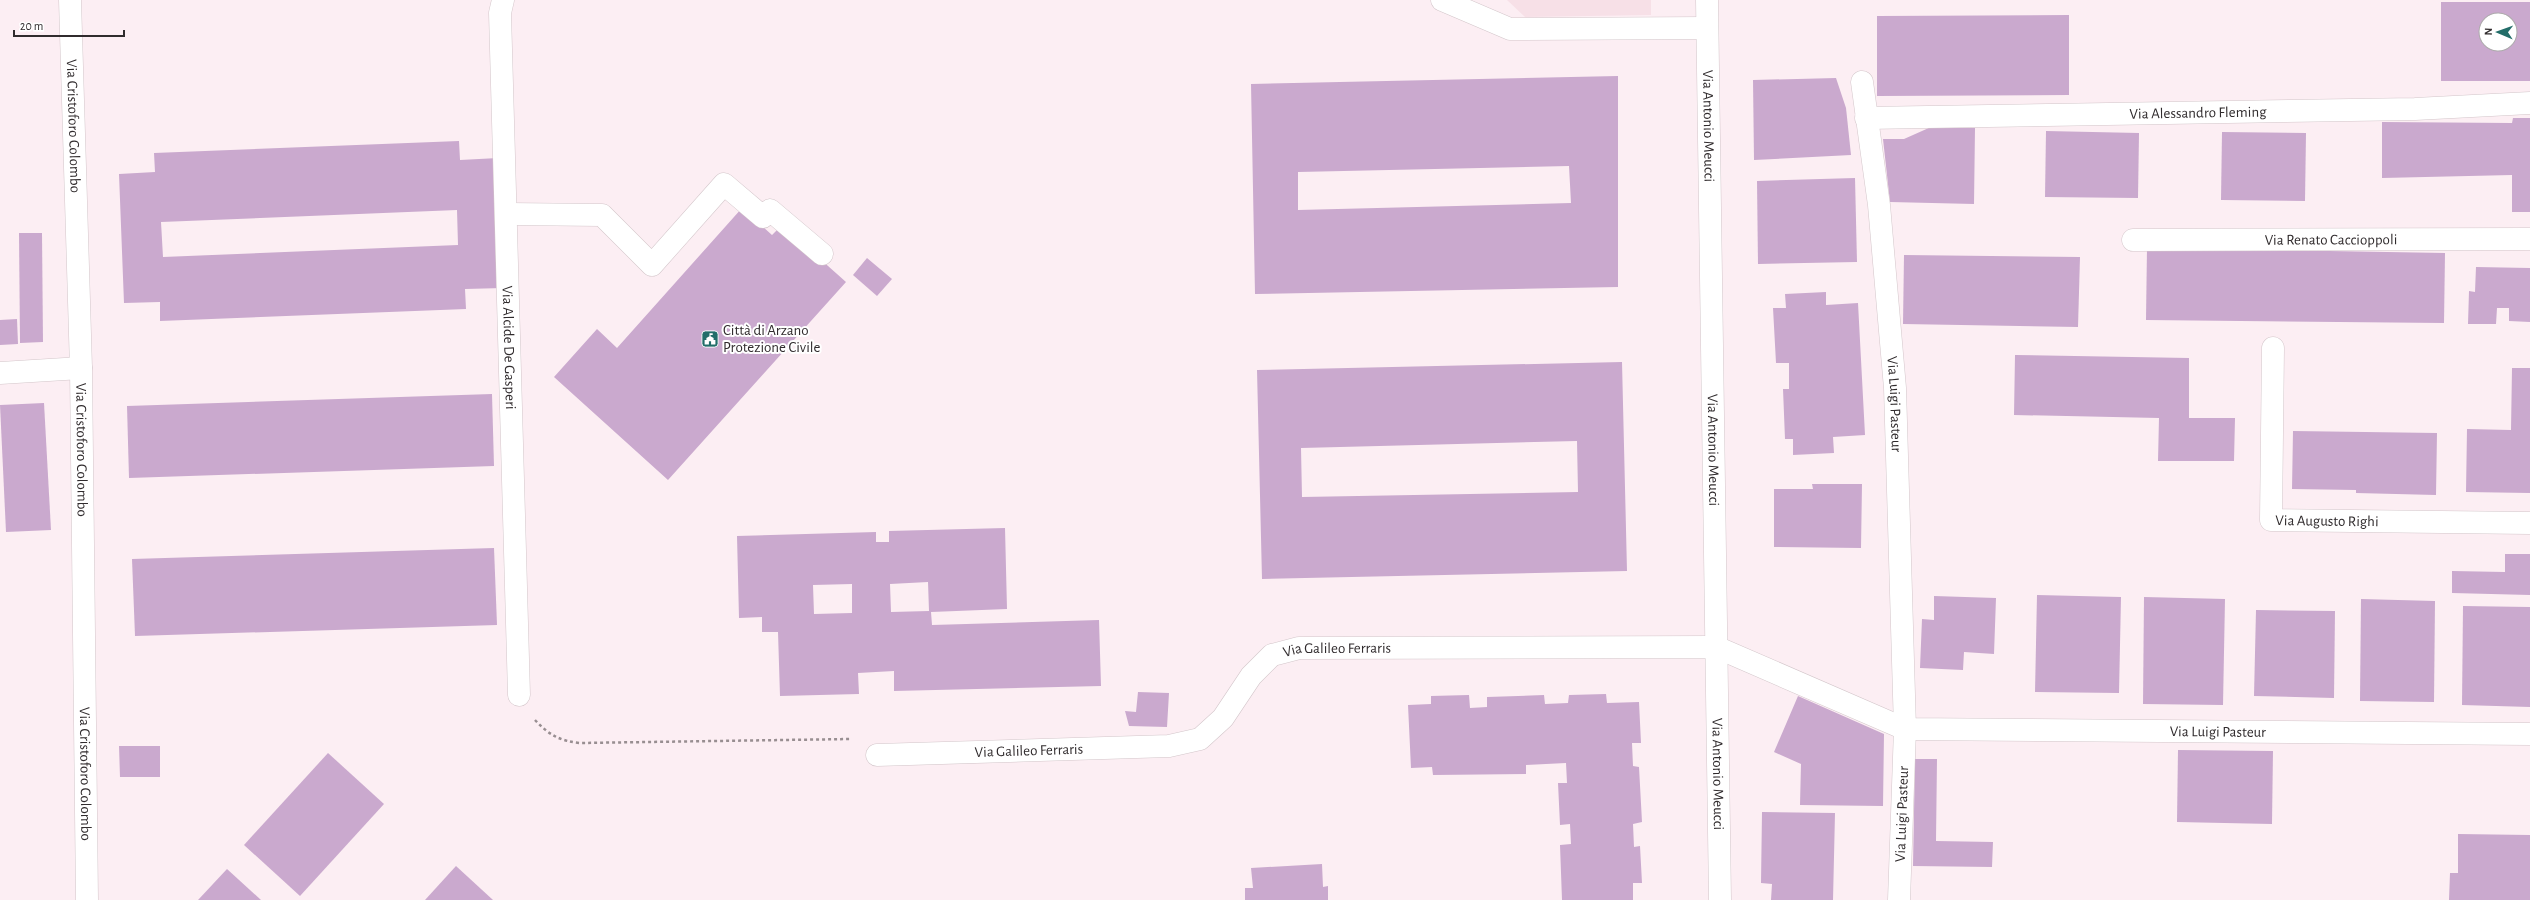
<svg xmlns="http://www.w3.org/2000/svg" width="2530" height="900" font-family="'Alegreya Sans',sans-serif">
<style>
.built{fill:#f7e0e7}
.building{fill:#caa9ce;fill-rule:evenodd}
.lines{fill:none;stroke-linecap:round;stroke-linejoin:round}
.minor-casing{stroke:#d3c6ca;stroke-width:23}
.path{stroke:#988e91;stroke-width:2.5;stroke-dasharray:3 3;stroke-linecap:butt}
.minor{stroke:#fff;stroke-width:22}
.labels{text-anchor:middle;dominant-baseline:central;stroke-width:4;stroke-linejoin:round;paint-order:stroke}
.street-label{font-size:15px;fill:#302b2d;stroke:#fff}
.poi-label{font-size:15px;fill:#302b2d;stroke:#fff;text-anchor:start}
</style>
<rect width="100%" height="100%" fill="#fceef3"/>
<path class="built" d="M1507,0H1651V15L1525,17Z"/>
<g class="building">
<path d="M2441,2H2530V81H2441ZM2486,20H2510V44H2486Z"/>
<path d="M2069,15V95L1877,96V16Z"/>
<path d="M1618,76V287L1255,294L1251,84ZM1569,166L1571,203L1298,210V172Z"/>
<path d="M1836,78L1846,108L1851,155L1754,160L1753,80Z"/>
<path d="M2513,118H2530V212H2512V175L2382,178V122L2512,123Z"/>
<path d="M1931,127L1975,128L1974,204L1890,202L1883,139H1904Z"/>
<path d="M2046,131L2139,133L2138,198L2045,197Z"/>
<path d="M2222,132L2306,133L2305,201L2221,200Z"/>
<path d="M459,141L460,160L498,158L503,288L465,289L466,309L160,321V302L124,303L119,174L155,172L154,153ZM457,210L458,245L163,257L161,222Z"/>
<path d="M1855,178L1857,262L1758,264L1757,181Z"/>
<path d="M742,208L772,235L782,225L846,282L668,480L554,377L597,329L617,348Z"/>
<path d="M19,233H42L43,342L20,343Z"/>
<path d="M2147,248L2445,253L2444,323L2146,320Z"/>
<path d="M1904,255L2080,257L2078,327L1903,324Z"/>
<path d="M867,258L892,279L877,296L853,275Z"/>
<path d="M2476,267L2530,268V322L2509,321V308H2497L2496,324H2468L2469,291L2475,292Z"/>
<path d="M1826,292V305L1858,303L1865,435L1833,437L1834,453L1793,455V439H1785L1783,389H1789V363H1776L1773,308H1786L1785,294Z"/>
<path d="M17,319L18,344L0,345V320Z"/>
<path d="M2015,355L2189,358V418H2235L2234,461H2158L2159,418L2014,415Z"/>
<path d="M1622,362L1627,571L1262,579L1257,370ZM1577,441L1578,492L1302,497L1301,448Z"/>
<path d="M2512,368H2530V493L2466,492L2467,429L2511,430Z"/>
<path d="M492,394L494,466L129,478L127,406Z"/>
<path d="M44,403L51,530L6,532L0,405Z"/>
<path d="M2293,431L2437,433L2436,495L2356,493V490L2292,489Z"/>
<path d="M1812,484H1862L1861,548L1774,547V489H1813Z"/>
<path d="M1005,528L1007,609L931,612L932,625L1099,620L1101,686L894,691V671L858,673L859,694L780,696L778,632H762V617L739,618L737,536L876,532V542H889V531ZM928,582L929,611L891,612L890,584ZM852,584V613L814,614L813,585Z"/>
<path d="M494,548L497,625L135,636L132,559Z"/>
<path d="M2505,554H2530V595L2452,593V571L2505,572Z"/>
<path d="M2037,595L2121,597L2119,693L2035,692Z"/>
<path d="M1934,596L1996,598L1994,654L1964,652L1963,670L1920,668L1922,619L1934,620Z"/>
<path d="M2144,597L2225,599L2223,705L2143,704Z"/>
<path d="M2361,599L2435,601L2434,702L2360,701Z"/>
<path d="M2463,606L2530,607V707L2462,705Z"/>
<path d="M2256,610L2335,611L2334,698L2254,696Z"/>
<path d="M1138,692L1169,693L1167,727L1129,726L1125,711L1136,712Z"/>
<path d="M1606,694L1607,703L1639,702L1641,743H1632L1633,766L1639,767L1642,822L1633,824L1634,847L1640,846L1642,883H1633V900H1562L1560,845L1571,844L1570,824L1560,825L1558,783H1567L1566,763L1526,765V774L1433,775L1432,767L1411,768L1408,705L1431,704V696L1469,695L1470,708L1487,707V697L1544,695L1545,704L1568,703L1569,695Z"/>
<path d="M1798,696L1884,734L1883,806L1800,805L1801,764L1774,752Z"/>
<path d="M119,746H160V777H120Z"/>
<path d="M2178,750L2273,751L2272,824L2177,822Z"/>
<path d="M328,753L384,804L300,896L244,845Z"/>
<path d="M1915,759H1937L1936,841L1993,842L1992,867L1913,866Z"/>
<path d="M1762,812L1835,813L1833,900H1771L1772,884L1761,883Z"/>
<path d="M2458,834L2530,835V900H2449L2450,873H2458Z"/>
<path d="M1322,864L1323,887L1328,886V900H1245V888H1253L1251,868Z"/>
<path d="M456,866L493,900H425Z"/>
<path d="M227,869L261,900H198Z"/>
</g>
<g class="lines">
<g class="minor-casing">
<g id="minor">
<path id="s1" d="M70,0L81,368L87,900"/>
<path id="s2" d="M503,0L500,13L519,695"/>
<path d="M1442,0L1510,29L1707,28"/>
<path id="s3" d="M1707,0L1720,900"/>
<path id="s4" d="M1862,82L1879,205L1895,388L1905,729L1899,900"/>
<path id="s5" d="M1866,118L2415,109L2530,103"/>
<path d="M506,214L602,215L652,265L724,184L763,217L770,210L822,254"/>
<path id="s6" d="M2133,240L2530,239"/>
<path id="s7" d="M2273,348L2271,520L2530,523"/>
<path d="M0,373L81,368"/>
<path id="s8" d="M877,755L1169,746L1200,739L1223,718L1251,676L1272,655L1299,648L1716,647L1905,729L2530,734"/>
</g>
</g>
<path class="path" d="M535,720C549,735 560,741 580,743L851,739"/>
<use href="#minor" class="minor"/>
</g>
<defs>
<g id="civic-square" transform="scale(0.9)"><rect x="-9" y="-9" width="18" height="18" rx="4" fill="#226d69" stroke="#fff"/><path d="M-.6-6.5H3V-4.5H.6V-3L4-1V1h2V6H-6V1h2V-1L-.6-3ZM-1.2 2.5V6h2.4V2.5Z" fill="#fff"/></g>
</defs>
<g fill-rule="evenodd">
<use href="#civic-square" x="710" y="339"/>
</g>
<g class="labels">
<g class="street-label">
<text stroke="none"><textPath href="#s5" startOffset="332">Via Alessandro Fleming</textPath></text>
<text stroke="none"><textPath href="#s1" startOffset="126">Via Cristoforo Colombo</textPath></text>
<text stroke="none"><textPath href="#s3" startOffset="126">Via Antonio Meucci</textPath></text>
<text stroke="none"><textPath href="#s6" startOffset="198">Via Renato Caccioppoli</textPath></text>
<text stroke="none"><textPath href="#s2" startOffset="348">Via Alcide De Gasperi</textPath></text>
<text stroke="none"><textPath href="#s4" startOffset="324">Via Luigi Pasteur</textPath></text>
<text stroke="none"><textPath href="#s1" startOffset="450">Via Cristoforo Colombo</textPath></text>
<text stroke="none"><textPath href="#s3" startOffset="450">Via Antonio Meucci</textPath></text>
<text stroke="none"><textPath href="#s7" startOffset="228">Via Augusto Righi</textPath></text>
<text stroke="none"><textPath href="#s8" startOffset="501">Via Galileo Ferraris</textPath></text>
<text stroke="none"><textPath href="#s8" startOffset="1399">Via Luigi Pasteur</textPath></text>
<text stroke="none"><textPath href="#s8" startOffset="152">Via Galileo Ferraris</textPath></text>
<text stroke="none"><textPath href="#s1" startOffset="774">Via Cristoforo Colombo</textPath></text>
<text stroke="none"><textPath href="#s3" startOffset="774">Via Antonio Meucci</textPath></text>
<text transform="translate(1902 814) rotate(-88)">Via Luigi Pasteur</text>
</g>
<g class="poi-label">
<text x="723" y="330">Città di Arzano<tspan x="723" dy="17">Protezione Civile</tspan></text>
</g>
</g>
<g transform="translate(2498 32) rotate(272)"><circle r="19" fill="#ffffff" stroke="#acaaab"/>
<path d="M0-3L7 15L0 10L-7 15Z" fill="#226d69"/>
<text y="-6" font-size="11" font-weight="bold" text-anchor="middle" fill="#302b2d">N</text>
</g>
<path d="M14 30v6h110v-6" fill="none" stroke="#302b2d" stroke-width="2"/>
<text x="20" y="30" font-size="12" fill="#302b2d" stroke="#ffffff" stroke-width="3" paint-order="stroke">20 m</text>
</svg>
